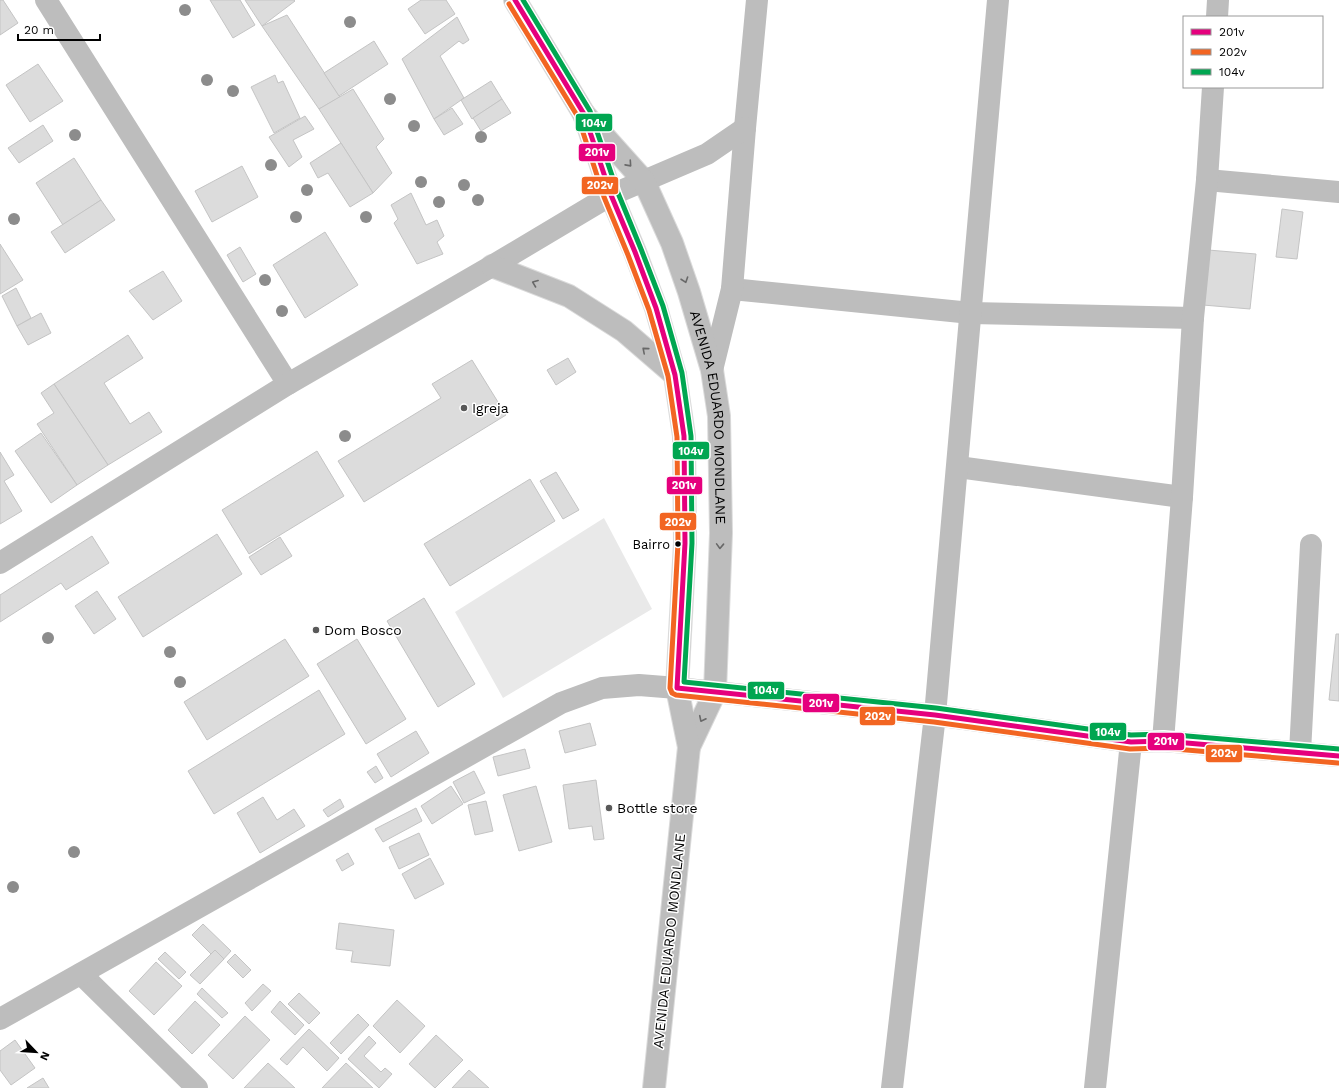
<svg xmlns="http://www.w3.org/2000/svg" width="1339" height="1088" font-family="'Work Sans',sans-serif">
<style>
.pitch{fill:#e9e9e9}
.building{fill:#dcdcdc;stroke:#c4c4c4}
.lines{fill:none;stroke-linecap:round;stroke-linejoin:round}
.major-casing{stroke:#dbdbdb;stroke-width:24}
.minor{stroke:#bdbdbd;stroke-width:22}
.major{stroke:#bdbdbd;stroke-width:22}
.bus-1-casing{stroke:#fff;stroke-width:8}
.bus-2-casing{stroke:#fff;stroke-width:8}
.bus-3-casing{stroke:#fff;stroke-width:8}
.bus-1{stroke:#e5007d;stroke-width:5}
.bus-2{stroke:#f26522;stroke-width:5}
.bus-3{stroke:#00a651;stroke-width:5}
.tree{fill:#8c8c8c}
.oneway{stroke:#686868}
.poi-dot{fill:#595959;stroke:#fff;stroke-width:1.5}
.bus-dot{fill:#000;stroke:#fff;stroke-width:1.5}
.labels{text-anchor:middle;dominant-baseline:central;stroke-width:3;stroke-linejoin:round;paint-order:stroke}
.bus-label{font-size:13px;fill:#000;stroke:#fff;text-anchor:end}
.poi-label{font-size:14px;fill:#000;stroke:#fff;text-anchor:start}
.street-label{font-size:14px;fill:#000;stroke:#fff}
.line-badge{stroke:#fff;stroke-width:1.5}
.badge-label{font-size:11px;text-anchor:middle;font-weight:bold;fill:#fff}
</style>
<rect width="100%" height="100%" fill="#fff"/>
<path class="pitch" d="M604,518L652,609L503,698L455,612Z"/>
<g class="building">
<path d="M0,0H3L18,23L0,35Z"/>
<path d="M210,0H240L255,25L233,38Z"/>
<path d="M245,0H294L295,1L262,26Z"/>
<path d="M421,0H446L455,14L425,34L408,9Z"/>
<path d="M287,15L340,97L319,109L262,26Z"/>
<path d="M457,17L469,40L463,44L459,41L440,56L464,98L434,119L402,59Z"/>
<path d="M374,41L388,64L339,96L324,73Z"/>
<path d="M38,64L63,101L30,122L6,85Z"/>
<path d="M275,75L278,83L283,81L300,118L274,133L251,87Z"/>
<path d="M491,81L502,99L472,119L461,100Z"/>
<path d="M353,89L384,139L376,147L392,173L373,193L319,109Z"/>
<path d="M502,99L511,113L481,131L473,118Z"/>
<path d="M452,108L463,124L444,135L434,119Z"/>
<path d="M305,116L314,129L293,140L302,157L289,167L269,137Z"/>
<path d="M43,125L53,141L19,163L8,148Z"/>
<path d="M341,143L373,193L350,207L328,173L318,178L310,163Z"/>
<path d="M74,158L101,200L63,225L36,183Z"/>
<path d="M242,166L258,197L212,222L195,191Z"/>
<path d="M411,193L426,225L437,220L444,236L437,242L443,254L417,264L394,223L398,219L391,205Z"/>
<path d="M101,200L115,220L65,253L51,232Z"/>
<path d="M1282,209L1303,212L1297,259L1276,257Z"/>
<path d="M325,232L358,285L305,318L273,265Z"/>
<path d="M0,244L23,280L0,294Z"/>
<path d="M240,247L256,274L243,282L227,255Z"/>
<path d="M1208,250L1256,254L1250,309L1203,305Z"/>
<path d="M163,271L182,301L153,320L129,291Z"/>
<path d="M16,288L31,318L17,326L2,296Z"/>
<path d="M41,313L51,333L28,345L17,326Z"/>
<path d="M128,335L143,358L104,383L130,424L149,412L162,432L108,465L54,384Z"/>
<path d="M568,358L576,372L556,385L547,370Z"/>
<path d="M472,360L506,415L364,502L338,461L441,398L432,384Z"/>
<path d="M54,384L108,465L77,485L37,424L54,413L41,393Z"/>
<path d="M41,433L77,485L51,503L15,451Z"/>
<path d="M317,451L344,496L249,554L222,510Z"/>
<path d="M0,452L14,475L4,481L22,511L0,524Z"/>
<path d="M556,472L579,510L563,519L540,481Z"/>
<path d="M530,479L555,521L450,586L424,544Z"/>
<path d="M217,534L242,574L143,637L118,597Z"/>
<path d="M92,536L109,563L66,590L61,583L0,622V595Z"/>
<path d="M280,537L292,556L261,575L249,557Z"/>
<path d="M97,591L116,619L94,634L75,606Z"/>
<path d="M424,598L475,684L438,707L387,621Z"/>
<path d="M1336,634H1339V701L1329,700Z"/>
<path d="M285,639L309,676L207,740L184,702Z"/>
<path d="M357,639L406,719L366,744L317,664Z"/>
<path d="M319,690L345,734L214,814L188,771Z"/>
<path d="M590,723L596,745L565,753L559,731Z"/>
<path d="M416,731L429,753L391,777L377,754Z"/>
<path d="M525,749L530,768L498,776L493,757Z"/>
<path d="M376,766L383,778L375,783L367,772Z"/>
<path d="M474,771L485,793L464,803L453,782Z"/>
<path d="M596,780L604,839L594,840L592,826L569,829L563,785Z"/>
<path d="M451,786L463,804L432,824L421,806Z"/>
<path d="M536,786L552,842L519,851L503,795Z"/>
<path d="M263,797L277,820L294,809L305,826L260,853L237,813Z"/>
<path d="M340,799L344,807L328,817L323,810Z"/>
<path d="M486,801L493,831L475,835L468,805Z"/>
<path d="M416,808L422,821L383,842L375,829Z"/>
<path d="M419,833L429,855L399,869L389,847Z"/>
<path d="M348,853L354,864L342,871L336,860Z"/>
<path d="M430,858L444,884L415,899L402,874Z"/>
<path d="M339,923L394,930L390,966L351,962L353,951L336,949Z"/>
<path d="M203,924L231,951L220,963L192,935Z"/>
<path d="M215,950L224,959L200,984L190,975Z"/>
<path d="M165,952L186,972L179,979L158,959Z"/>
<path d="M235,954L251,970L243,978L227,962Z"/>
<path d="M156,962L182,986L154,1015L129,991Z"/>
<path d="M263,984L271,991L252,1011L245,1003Z"/>
<path d="M202,988L228,1013L222,1018L197,994Z"/>
<path d="M299,993L320,1013L309,1024L288,1004Z"/>
<path d="M397,1000L425,1026L400,1053L373,1026Z"/>
<path d="M195,1001L220,1025L192,1054L168,1030Z"/>
<path d="M280,1001L304,1025L295,1035L271,1012Z"/>
<path d="M358,1014L369,1025L341,1054L330,1043Z"/>
<path d="M245,1016L270,1040L233,1079L208,1055Z"/>
<path d="M309,1029L339,1058L327,1071L303,1047L287,1065L280,1059Z"/>
<path d="M436,1035L463,1060L435,1088L409,1064Z"/>
<path d="M369,1036L376,1043L364,1056L381,1072L385,1068L392,1074L379,1088L348,1059Z"/>
<path d="M15,1040L35,1068L11,1085L0,1070V1051Z"/>
<path d="M268,1063L295,1088H244Z"/>
<path d="M346,1063L373,1088H322Z"/>
<path d="M469,1070L489,1088H452Z"/>
<path d="M43,1078L49,1088H27Z"/>
</g>
<g class="lines">
<g class="major-casing">
<g id="major">
<path id="s1" d="M515,0L584,114L644,181L672,243L689,292L712,370L719,416L721,533L715,692L689,747"/>
<path d="M584,114L611,195L635,252L656,308L675,375L684,436L685,543L677,688L689,747L654,1088"/>
<path d="M492,266L569,296L624,331L675,375"/>
</g>
</g>
<g class="minor">
<path d="M46,0L288,384"/>
<path d="M1217,17L1218,0"/>
<path d="M1207,180L1339,192"/>
<path d="M732,289L971,313L1193,318"/>
<path d="M712,370L732,289L745,128L757,0"/>
<path d="M958,467L1182,497"/>
<path d="M0,563L288,384L492,266L611,195L707,154L745,128"/>
<path d="M1163,741L1182,497L1193,318L1207,180L1213,87"/>
<path d="M1300,752L1311,545"/>
<path d="M81,974L197,1088"/>
<path d="M0,1019L561,703L602,688L639,685L677,688L935,715L1131,742L1163,741L1339,756"/>
<path d="M892,1088L935,715L998,0"/>
<path d="M1095,1088L1131,742"/>
</g>
<use href="#major" class="major"/>
<g class="bus-1-casing">
<path id="bus-1" d="M515,0L584,114L611,195L635,252L656,308L675,375L684,436L685,543L677,688L935,715L1131,742L1163,741L1339,756"/>
</g>
<g class="bus-2-casing">
<path id="bus-2" d="M509,4L578,117L604,197L628,255L649,310L668,376L677,437L678,543L670,688L672,693L676,695L934,722L1130,749L1163,748L1338,763"/>
</g>
<g class="bus-3-casing">
<path id="bus-3" d="M523,0L590,111L618,193L641,249L663,306L682,373L691,436L692,543L684,682L936,708L1131,735L1164,734L1339,749"/>
</g>
<use href="#bus-1" class="bus-1"/>
<use href="#bus-2" class="bus-2"/>
<use href="#bus-3" class="bus-3"/>
</g>
<g class="tree">
<circle cx="185" cy="10" r="6"/>
<circle cx="350" cy="22" r="6"/>
<circle cx="207" cy="80" r="6"/>
<circle cx="233" cy="91" r="6"/>
<circle cx="390" cy="99" r="6"/>
<circle cx="414" cy="126" r="6"/>
<circle cx="75" cy="135" r="6"/>
<circle cx="481" cy="137" r="6"/>
<circle cx="271" cy="165" r="6"/>
<circle cx="421" cy="182" r="6"/>
<circle cx="464" cy="185" r="6"/>
<circle cx="307" cy="190" r="6"/>
<circle cx="478" cy="200" r="6"/>
<circle cx="439" cy="202" r="6"/>
<circle cx="296" cy="217" r="6"/>
<circle cx="366" cy="217" r="6"/>
<circle cx="14" cy="219" r="6"/>
<circle cx="265" cy="280" r="6"/>
<circle cx="282" cy="311" r="6"/>
<circle cx="345" cy="436" r="6"/>
<circle cx="48" cy="638" r="6"/>
<circle cx="170" cy="652" r="6"/>
<circle cx="180" cy="682" r="6"/>
<circle cx="74" cy="852" r="6"/>
<circle cx="13" cy="887" r="6"/>
</g>
<defs><path id="oneway-chevron" d="M-2-3.5L2.5 0L-2 3.5" fill="none" stroke-width="1.6" stroke-linecap="round" stroke-linejoin="round"/></defs>
<g class="oneway">
<use href="#oneway-chevron" transform="translate(629 164) rotate(48)"/>
<use href="#oneway-chevron" transform="translate(685 280) rotate(71)"/>
<use href="#oneway-chevron" transform="translate(535 283) rotate(-159)"/>
<use href="#oneway-chevron" transform="translate(645 350) rotate(-139)"/>
<use href="#oneway-chevron" transform="translate(720 546) rotate(92)"/>
<use href="#oneway-chevron" transform="translate(702 719) rotate(116)"/>
</g>
<g class="poi-dot">
<circle cx="464" cy="408" r="4"/>
<circle cx="316" cy="630" r="4"/>
<circle cx="609" cy="808" r="4"/>
</g>
<circle class="bus-dot" cx="678" cy="544" r="3.5"/>
<g class="labels">
<g class="bus-label">
<text x="670" y="544">Bairro</text>
</g>
<g class="poi-label">
<text x="472" y="408">Igreja</text>
<text x="324" y="630">Dom Bosco</text>
<text x="617" y="808">Bottle store</text>
</g>
<g class="street-label">
<text stroke="none"><textPath href="#s1" startOffset="471">AVENIDA EDUARDO MONDLANE</textPath></text>
<text transform="translate(669 941) rotate(-84)">AVENIDA EDUARDO MONDLANE</text>
</g>
</g>
<g class="line-badge">
<rect x="575" y="113" width="38" height="19" rx="4" fill="#00a651"/>
<rect x="578" y="143" width="38" height="19" rx="4" fill="#e5007d"/>
<rect x="581" y="176" width="38" height="19" rx="4" fill="#f26522"/>
<rect x="672" y="441" width="38" height="19" rx="4" fill="#00a651"/>
<rect x="666" y="476" width="37" height="19" rx="4" fill="#e5007d"/>
<rect x="659" y="512" width="38" height="19" rx="4" fill="#f26522"/>
<rect x="747" y="681" width="38" height="19" rx="4" fill="#00a651"/>
<rect x="802" y="693" width="38" height="20" rx="4" fill="#e5007d"/>
<rect x="859" y="706" width="37" height="20" rx="4" fill="#f26522"/>
<rect x="1089" y="722" width="38" height="19" rx="4" fill="#00a651"/>
<rect x="1147" y="732" width="38" height="19" rx="4" fill="#e5007d"/>
<rect x="1205" y="744" width="38" height="19" rx="4" fill="#f26522"/>
</g>
<g class="badge-label">
<text x="594" y="127">104v</text>
<text x="597" y="156">201v</text>
<text x="600" y="189">202v</text>
<text x="691" y="455">104v</text>
<text x="684" y="489">201v</text>
<text x="678" y="526">202v</text>
<text x="766" y="694">104v</text>
<text x="821" y="707">201v</text>
<text x="878" y="720">202v</text>
<text x="1108" y="736">104v</text>
<text x="1166" y="745">201v</text>
<text x="1224" y="757">202v</text>
</g>
<rect x="1183" y="16" width="140" height="72" fill="#ffffff" stroke="#999999"/>
<rect x="1191" y="29" width="20" height="6" fill="#e5007d" stroke="#999999"/>
<text x="1219" y="36" font-size="12" fill="#000000">201v</text>
<rect x="1191" y="49" width="20" height="6" fill="#f26522" stroke="#999999"/>
<text x="1219" y="56" font-size="12" fill="#000000">202v</text>
<rect x="1191" y="69" width="20" height="6" fill="#00a651" stroke="#999999"/>
<text x="1219" y="76" font-size="12" fill="#000000">104v</text>
<g transform="translate(36 1052) rotate(115)" stroke="#ffffff" stroke-width="3" paint-order="stroke">
<path d="M0-3L7 15L0 10L-7 15Z" fill="#000000"/>
<text y="-6" font-size="11" font-weight="bold" text-anchor="middle" fill="#000000">N</text>
</g>
<path d="M18 34v6h82v-6" fill="none" stroke="#000000" stroke-width="2"/>
<text x="24" y="34" font-size="12" fill="#000000" stroke="#ffffff" stroke-width="3" paint-order="stroke">20 m</text>
</svg>
